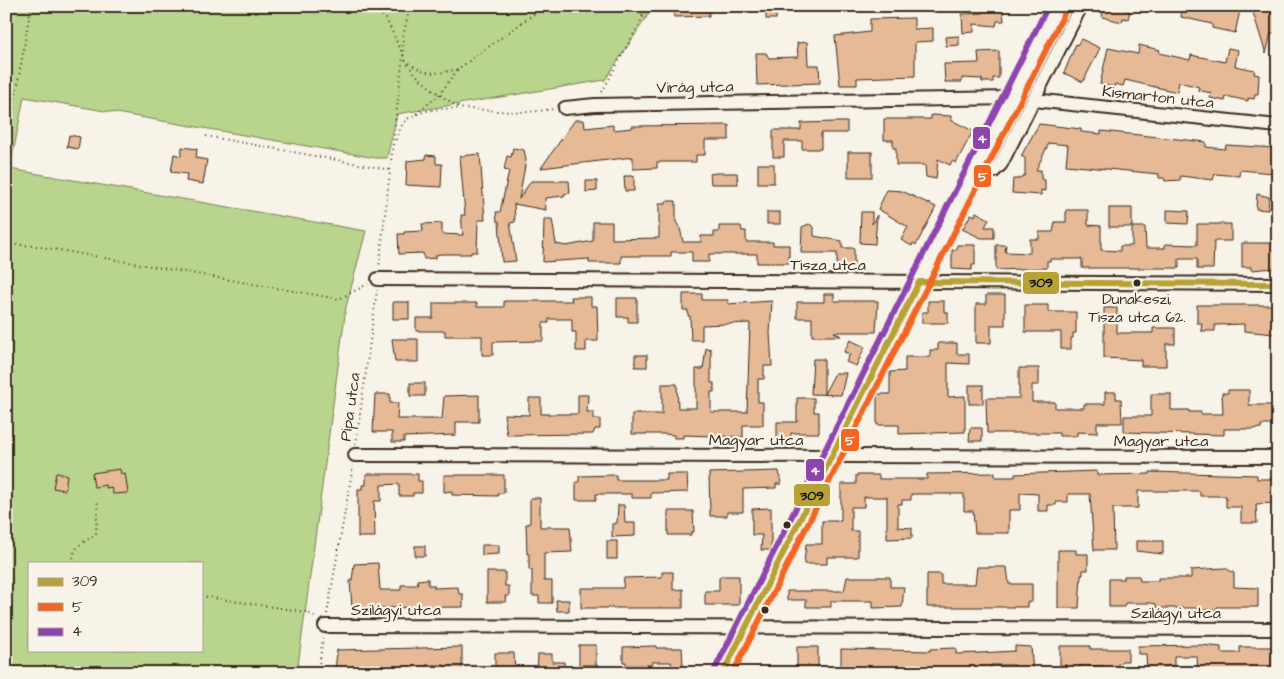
<svg xmlns="http://www.w3.org/2000/svg" width="1284" height="679" font-family="'Architects Daughter',sans-serif">
<style>
.green{fill:#b9d48c;stroke:#7a7f55;fill-rule:evenodd}
.building{fill:#e6ba96;stroke:#3b2a1e}
.lines{fill:none;stroke-linecap:round;stroke-linejoin:round}
.minor-casing{stroke:#3b2a1e;stroke-width:16}
.path{stroke:#3b2a1e;stroke-width:2;stroke-dasharray:1 4;stroke-linecap:butt}
.minor{stroke:#f7f3e8;stroke-width:12}
.bus-1-casing{stroke:#f7f3e8;stroke-width:10}
.bus-2-casing{stroke:#f7f3e8;stroke-width:10}
.bus-3-casing{stroke:#f7f3e8;stroke-width:10}
.bus-1{stroke:#b8a136;stroke-width:6}
.bus-2{stroke:#f26522;stroke-width:6}
.bus-3{stroke:#8e44ad;stroke-width:6}
.bus-dot{fill:#3b2a1e;stroke:#f7f3e8;stroke-width:2}
.labels{text-anchor:middle;dominant-baseline:central;stroke-width:4.5;stroke-linejoin:round;paint-order:stroke}
.bus-label{font-size:15px;fill:#3b2a1e;stroke:#f7f3e8}
.street-label{font-size:16px;fill:#3b2a1e;stroke:#f7f3e8}
.line-badge{stroke:#f7f3e8;stroke-width:2}
.badge-label{font-size:14px;text-anchor:middle;font-weight:bold;fill:#fff}
.pale-badge-label{font-size:14px;text-anchor:middle;font-weight:bold;fill:#111}
</style>
<rect width="100%" height="100%" fill="#f7f3e8"/>
<filter id="ink" filterUnits="userSpaceOnUse"><feTurbulence type="fractalNoise" baseFrequency=".02" numOctaves="2"/><feDisplacementMap in="SourceGraphic" scale="10" xChannelSelector="R" yChannelSelector="G"/><feConvolveMatrix kernelMatrix="1 2 1 2 8 2 1 2 1" color-interpolation-filters="sRGB"/></filter>
<g filter="url(#ink)">
<path class="green" d="M6,6H654L605,80L397,114L387,158H376L24,97L10,169L366,231L346,307L297,673H6ZM29,563H201V650H29Z"/>
<g class="building">
<path d="M674,6H709V16L674,17Z"/>
<rect x="766" y="6" width="10" height="13"/>
<path d="M1104,6H1125V10L1130,11L1128,19L1123,18L1122,22L1102,17Z"/>
<path d="M1183,6H1241L1235,33L1212,28V24L1181,17Z"/>
<path d="M1251,6H1273L1278,10V34L1271,33L1266,54Z"/>
<path d="M983,10H1003L1004,21H997L996,26L974,24V32L963,33L962,14L983,13Z"/>
<path d="M914,18V29L933,28V41L915,42V76L857,78V85H840L835,36L870,32V19Z"/>
<path d="M959,36V45L946,46L945,37Z"/>
<path d="M1081,39L1100,48L1083,82L1064,73L1076,44L1077,45Z"/>
<path d="M807,42L808,65H819L820,83L757,85L756,53H766L769,58L798,57L797,43Z"/>
<path d="M1139,45L1160,50L1159,53L1190,60L1191,55L1225,62L1228,48L1238,50L1235,66L1255,70L1254,74L1259,75L1258,94H1255L1254,99L1248,98V101L1226,96L1225,101L1210,98L1211,93L1198,90L1199,87L1179,82L1177,92L1125,80L1123,86L1115,84L1114,87L1100,84L1108,48L1138,54Z"/>
<path d="M999,51V78H993V82H982V79L962,78V82H945L944,64L979,63L978,52Z"/>
<path d="M931,115L951,116V120L973,131L956,163L952,161L950,165L938,159L936,179L926,177L925,165H896V148H893V140H884V119H931Z"/>
<path d="M575,120H584L585,128L613,125V130L632,128V126L729,125V140H705V155H696V162H657V168L633,169V157L541,168Z"/>
<path d="M836,122H847V133H821V149H802V141H784V157H773V130H801V123Z"/>
<path d="M1039,124L1081,129V132L1101,134V131L1206,142V147L1225,149L1226,145L1276,148L1273,173L1240,170L1239,176L1215,174L1213,180L1181,176L1180,180L1165,181L1164,178H1159V174L1066,165L1068,145L1049,143L1036,170H1041V179L1045,180V191L1041,190V195L1012,193L1013,179H1018L1025,175V158L1021,156Z"/>
<path d="M69,135L80,137L78,149L67,147Z"/>
<path d="M182,147L197,149L196,158L207,160L203,184L186,181L187,174L171,172L174,154L181,156Z"/>
<path d="M513,148L524,150L526,160L519,199L531,181H569L570,193L564,194V196L545,198L546,210L514,204L515,222L510,223L516,261L502,262L499,221H497L496,212H500L509,171L504,170L507,156L511,157Z"/>
<rect x="848" y="152" width="24" height="25"/>
<path d="M480,154L485,220H478L477,252H471V254H441L436,255V258L424,259L423,253L399,254L398,234H404V232L423,231L422,224L442,223V234L463,235L461,215H465L460,156Z"/>
<path d="M426,155L436,156V164H442L441,187L406,185L407,161L426,159Z"/>
<rect x="758" y="164" width="16" height="19"/>
<path d="M716,173H737L738,184H711L710,174Z"/>
<path d="M624,176H634V191H625Z"/>
<path d="M586,181H597V191L586,192Z"/>
<path d="M887,190L902,191L936,207L916,245L913,243L912,246L901,240L908,227L878,209Z"/>
<path d="M1257,194L1269,197L1268,210L1256,209Z"/>
<path d="M666,201H676V222L680,228L683,242H701V236H714V232H719V226H741L742,231H746V242H773V245H789V263H757V254H709V262H692V252H671V256H621V263H589V259L543,262L544,219H552L556,244L566,246L593,241V222H612V239L659,238V204H666Z"/>
<rect x="1109" y="208" width="23" height="19"/>
<path d="M1066,210H1088V225L1101,226V250L1120,251V246H1132V227H1145L1146,248H1165V244L1197,245V224H1231V241H1214L1213,269H1197V259H1179V268H1082V259H1050V261H1047V268L996,270V245H1006L1005,252L1030,253V239H1039V232H1053L1055,222H1066Z"/>
<path d="M1167,210L1189,211L1188,224L1167,223Z"/>
<rect x="767" y="212" width="13" height="12"/>
<path d="M861,212H872V224L877,215L875,244L860,243Z"/>
<path d="M976,212L989,219L985,227H994V238H981L960,228L964,227L971,214L975,216Z"/>
<path d="M809,224L814,227V236L842,241V248H854V268H837V253H801L802,227Z"/>
<path d="M1242,243H1275V268L1251,270V267H1242Z"/>
<path d="M957,245H975V265H972V270L952,269V250H957Z"/>
<path d="M683,294H702V300H728V304L772,301L770,333L772,366H764V379H758V402H763V425H743V437L683,435V438H674V435L664,434H632V414H662V384H677L678,408H696V369H703L706,348L711,349V383H714V392H711V412H747L750,323L702,325V340H691L690,316H688V310H683Z"/>
<path d="M824,294H834V301H878L876,332H834L841,336H812V318H797V302H824Z"/>
<path d="M986,295H1005V325H991V343H976V304H986Z"/>
<path d="M571,297H591V306H597L598,341H586V351H576V332H572V319H549V323H543V341L493,342V355H482V336H445V331H416V318H433V303H477V307H504V301H572Z"/>
<path d="M617,298H637V322H628V317H617Z"/>
<path d="M928,301H944V312H948V323H922V312H928Z"/>
<rect x="393" y="302" width="16" height="17"/>
<path d="M1025,305H1048V312H1076V333H1073V338H1071V349H1061V332H1025Z"/>
<path d="M1197,305H1274V334L1244,331V324L1215,325V331H1201L1202,323H1197Z"/>
<path d="M1104,308H1117V333H1153V328H1175V344H1166V366H1141V360L1104,358Z"/>
<path d="M392,339H418V362H395Z"/>
<path d="M850,340L865,347L856,366L846,362L850,354L844,352Z"/>
<path d="M938,343H957V354H969V364L948,363V397L965,396V432L899,434V425H877V394H890V372L905,371V357H930V350H938Z"/>
<rect x="635" y="355" width="12" height="12"/>
<path d="M813,359H824V394L835,373H846L841,395L811,394Z"/>
<path d="M1019,368H1039V385H1032V402H1055V408H1084V404H1105V392H1116V399H1121L1122,423H1097V433L1077,432V436H1059V433H987L986,398H1019Z"/>
<rect x="410" y="383" width="15" height="13"/>
<rect x="969" y="385" width="14" height="19"/>
<path d="M1228,390H1249V405H1273V425H1261V428L1253,429H1224V435L1124,432V416H1151V394H1171V410H1189V412H1201V414H1223L1222,393H1228Z"/>
<path d="M375,394H390V403H398L397,419H442L444,396L479,395V422H456V435L404,437V442H392V432H373Z"/>
<path d="M578,395H588L587,412H593V419H600V429H595L593,434L507,435L504,414L529,415V398H541V414H578Z"/>
<path d="M797,398H814V412H819V433H791V442H777V422H797Z"/>
<path d="M970,428H982V441H969Z"/>
<path d="M120,469L121,474L125,473L128,493L113,494L111,487L106,488V485L94,487L92,473Z"/>
<path d="M779,471L781,484H776V488L743,489V512H727V516H710L709,473Z"/>
<path d="M1097,471V475L1150,474V472L1257,475V479H1276V503L1256,504L1257,523H1241V507H1226V496H1200V491H1138V508H1113L1114,550H1094L1090,494H1068V502H1056V505H1048V511H1038V494L1020,493V510H1009V533H975L973,511H964V494H911V500H902V504H898V527L912,528V538L887,539V497H864V507H851V531H858V557H827V564H804L806,544H822V521H841V484H856V475H879V479H927V474L995,473V477H1015V474Z"/>
<path d="M56,473L67,475L65,490L53,488Z"/>
<path d="M366,474H418V481H422V493H413V496H399V484L381,485V501H374L375,537H358V489H362V485H366Z"/>
<path d="M667,474H687L688,492L651,493V498H632V494H596V500H576V482H579V476L616,475V480H667Z"/>
<path d="M444,475H504V493H498V496L452,495V491L444,492Z"/>
<path d="M530,498H540V527H570L572,552L544,553V581H552V603H539V596H532V570H529V554H527L526,524H530Z"/>
<path d="M618,505H624L625,523H635V536L612,537V524L617,523Z"/>
<path d="M771,508V550H761L762,535H752V509Z"/>
<path d="M668,511H693L694,532H691V535H668Z"/>
<rect x="607" y="541" width="10" height="18"/>
<path d="M1136,541H1163V554L1136,551Z"/>
<path d="M482,545H499V554L482,555Z"/>
<rect x="415" y="546" width="10" height="10"/>
<path d="M1058,550H1076V554H1088V570H1083V575H1081L1079,608H1058Z"/>
<path d="M378,563L380,590H401V585H418L417,580L428,579V585H434V588L458,587L459,594H463V607L352,608L350,581H352L354,564Z"/>
<path d="M977,567H1007L1009,584H1032V602H1027V607H927V574H941V584H975Z"/>
<path d="M1225,568L1234,573V587L1258,588V607H1217V610H1196V608H1156V604L1151,603H1125L1124,607H1109V579H1124V576H1139L1140,581H1158V578H1191V570Z"/>
<path d="M487,572H505V586H509V596H505L506,602H487Z"/>
<path d="M662,572H673V590L683,589V608H581V588H623L624,578L662,577Z"/>
<path d="M722,576H739V605H705V591H719V578Z"/>
<path d="M847,577H890V587H904L902,607L873,608V601H831V607H806V600H787V591H844Z"/>
<path d="M556,600H569V611H557Z"/>
<rect x="579" y="645" width="17" height="20"/>
<path d="M1201,645L1221,647V653H1240V647H1274L1275,673H1198L1197,656H1174V666H1166V672H1147L1146,654H1138V646Z"/>
<path d="M656,646V648H682L683,666L672,667L671,662H652V665H626V662H623V647Z"/>
<path d="M1015,646L1031,647L1033,673H1015V665H991V672L983,673H972V669H913V673H841V649L930,651V649L956,648V654L980,653L1015,651Z"/>
<path d="M1060,646H1090V649H1128V661H1122L1116,666V673H1104V666H1080V669H1066V665H1060Z"/>
<path d="M462,647V670H444V665H426V671H416V669H385V673L335,672L337,650Z"/>
<path d="M797,647H818V671L800,672V668H797Z"/>
<path d="M495,653H514L515,673H495Z"/>
<path d="M538,654H552V662H564L565,673H537Z"/>
</g>
<g class="lines">
<g class="minor-casing">
<g id="minor">
<path d="M1034,100L1278,126"/>
<path d="M565,108L595,105L1012,98"/>
<path d="M972,178L994,171L1001,164L1081,6"/>
<path d="M378,279L1278,284"/>
<path d="M355,455L1278,457"/>
<path d="M325,626L1278,629"/>
<path d="M723,673L1058,6"/>
</g>
</g>
<g class="path">
<path d="M370,6L386,19L403,55L379,268"/>
<path d="M410,6C407,21 401,38 403,53C406,73 444,99 461,108"/>
<path d="M642,16L645,6"/>
<path d="M409,63C428,76 436,74 458,69"/>
<path d="M602,92L649,6"/>
<path d="M416,114L439,95L458,69L545,6"/>
<path d="M206,136L391,170"/>
<path d="M396,140C399,132 401,123 409,118C439,100 490,113 523,112C533,112 544,110 554,109"/>
<path d="M6,153L31,6"/>
<path d="M6,244L36,246L339,299L368,284"/>
<path d="M356,444L377,290"/>
<path d="M73,563C72,546 83,543 96,534L98,499"/>
<path d="M201,596L306,612L316,617"/>
<path d="M327,614L353,466"/>
<path d="M318,673L323,638"/>
</g>
<use href="#minor" class="minor"/>
<g class="bus-1-casing">
<path id="bus-1" d="M723,673L919,282L1278,284"/>
</g>
<g class="bus-2-casing">
<path id="bus-2" d="M733,673L1066,10"/>
</g>
<g class="bus-3-casing">
<path id="bus-3" d="M715,669L1048,6"/>
</g>
<use href="#bus-1" class="bus-1"/>
<use href="#bus-2" class="bus-2"/>
<use href="#bus-3" class="bus-3"/>
</g>
</g>
<g class="bus-dot">
<circle cx="1137" cy="283" r="4.5"/>
<circle cx="787" cy="525" r="4.5"/>
<circle cx="765" cy="610" r="4.5"/>
</g>
<g class="labels">
<g class="bus-label">
<text x="1137" y="299">Dunakeszi,<tspan x="1137" dy="18">Tisza utca 62.</tspan></text>
</g>
<g class="street-label">
<text transform="translate(695 87) rotate(-1)">Virág utca</text>
<text transform="translate(1158 97) rotate(6)">Kismarton utca</text>
<text x="828" y="265">Tisza utca</text>
<text transform="translate(350 407) rotate(-82)">Pipa utca</text>
<text x="756" y="440">Magyar utca</text>
<text x="1161" y="441">Magyar utca</text>
<text x="396" y="610">Szilágyi utca</text>
<text x="1176" y="613">Szilágyi utca</text>
</g>
</g>
<g class="line-badge">
<rect x="972" y="126" width="19" height="24" rx="5" fill="#8e44ad"/>
<rect x="973" y="164" width="19" height="24" rx="5" fill="#f26522"/>
<rect x="1022" y="271" width="38" height="24" rx="5" fill="#b8a136"/>
<rect x="840" y="428" width="20" height="24" rx="5" fill="#f26522"/>
<rect x="805" y="458" width="20" height="24" rx="5" fill="#8e44ad"/>
<rect x="793" y="483" width="38" height="24" rx="5" fill="#b8a136"/>
</g>
<g class="badge-label">
<text x="982" y="143">4</text>
<text x="983" y="181">5</text>
<text x="850" y="445">5</text>
<text x="815" y="475">4</text>
</g>
<g class="pale-badge-label">
<text x="1041" y="287">309</text>
<text x="812" y="500">309</text>
</g>
<rect width="1284" height="679" fill="none" stroke="#f7f3e8" stroke-width="25"/>
<rect x="12" y="12" width="1259" height="654" fill="none" stroke="#3b2a1e" stroke-width="2" filter="url(#ink)"/>
<rect x="28" y="562" width="175" height="90" fill="#f7f3e8" stroke="#aca397"/>
<rect x="38" y="578" width="25" height="8" fill="#b8a136" stroke="#aca397"/>
<text x="72" y="586" font-size="15" fill="#3b2a1e">309</text>
<rect x="38" y="603" width="25" height="8" fill="#f26522" stroke="#aca397"/>
<text x="72" y="612" font-size="15" fill="#3b2a1e">5</text>
<rect x="38" y="628" width="25" height="8" fill="#8e44ad" stroke="#aca397"/>
<text x="72" y="636" font-size="15" fill="#3b2a1e">4</text>
</svg>
